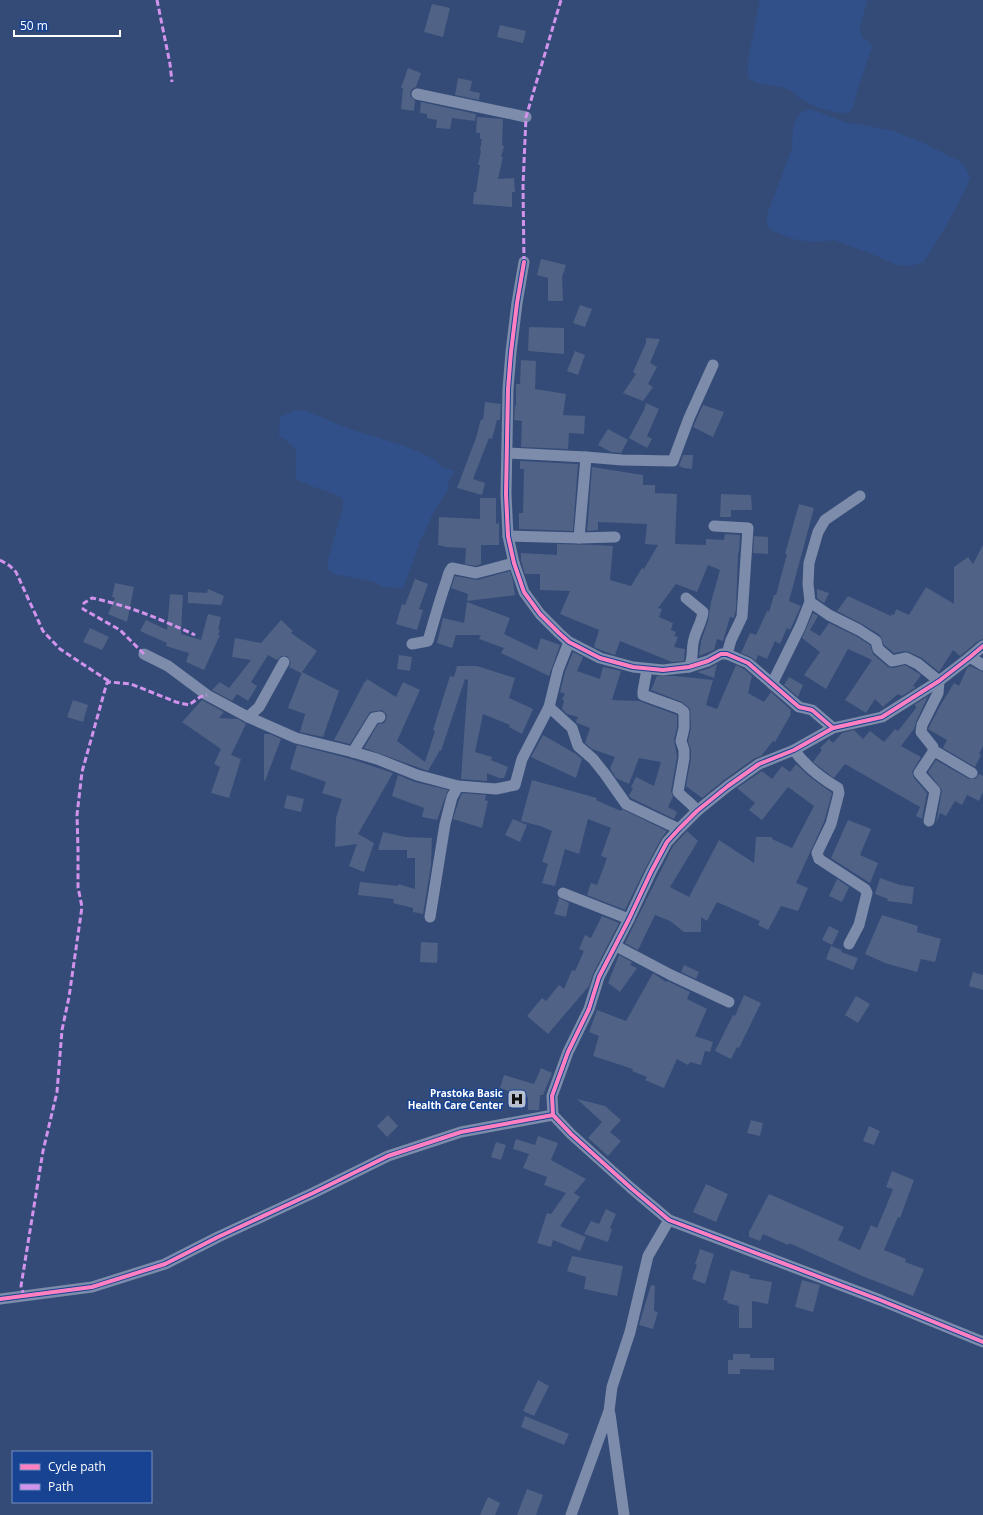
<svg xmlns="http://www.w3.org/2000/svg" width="983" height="1515" font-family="'Open Sans',sans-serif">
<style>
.water{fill:#31508a}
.building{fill:#506285}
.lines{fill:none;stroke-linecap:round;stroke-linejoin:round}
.minor{stroke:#7c8caa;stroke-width:11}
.quiet{stroke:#d193ec;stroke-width:3;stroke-dasharray:6 3;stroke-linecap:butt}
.cycleway-casing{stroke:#184393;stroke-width:6}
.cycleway{stroke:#ff80c0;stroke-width:4}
.labels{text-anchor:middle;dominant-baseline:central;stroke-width:3;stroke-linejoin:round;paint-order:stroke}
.poi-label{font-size:10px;font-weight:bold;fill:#fff;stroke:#184393;text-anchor:end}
</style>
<rect width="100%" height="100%" fill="#344b77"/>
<g class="water">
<path d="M760,0H867L860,28L862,38L869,42L872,47L857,91L853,108L849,113C833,113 813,107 799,98C797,96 795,93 792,91C779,84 761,87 748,78V61Z"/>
<path d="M811,109L847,123L859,124L893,131L919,141L957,160L965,166L970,178C958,208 940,235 924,262L911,266L897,265L877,256L834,240L813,242L793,239L773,231L767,226V215L792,149L793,128L797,117L802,112Z"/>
<path d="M296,410L306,411L350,429L405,446L436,460L440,466L455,471L449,479L448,490L434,511L421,539L403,588L384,587L372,581L333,574L328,569V560L343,507V499C329,489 310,488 296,479C294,470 299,454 294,447C291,443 283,439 279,436L280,417Z"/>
</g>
<g class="building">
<path d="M432,4L450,8L443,37L424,32Z"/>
<path d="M500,25L526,31L523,43L497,37Z"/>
<path d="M408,68L421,73L416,87L412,89L410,93L411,97L415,100L414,111L401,109L403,88H401Z"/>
<path d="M458,78L472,81L470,91L480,93L479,100L455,95Z"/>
<path d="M421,102L476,114L475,121L452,118L450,129L436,128L437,120L427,118V114L420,113Z"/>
<path d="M477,117L503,119L502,145L504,146L501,157H503L498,179L514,178L515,192H512V207L473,204L474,192H476L480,165H478L481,151L480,150L482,139H480V133H476Z"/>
<path d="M541,259L566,265L562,277L563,301H548V278L537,275Z"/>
<path d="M580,305L592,309L585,327L573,323Z"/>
<path d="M529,327L564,328V354L528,351Z"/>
<path d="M646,338L660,339L650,363L657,367L648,384L653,387L643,401L623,393L636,374L633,372L646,343Z"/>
<path d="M575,351L585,355L578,375L567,371Z"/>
<path d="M521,360L536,361L535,389L566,394L563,415L585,416L584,434L569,433L568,449L521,447L522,421L514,420L515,406H516V384H520Z"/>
<path d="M485,402L501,404L500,420H497L492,439L489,438L473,479L485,483L482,495L457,488L476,438L481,419L483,420Z"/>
<path d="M646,403L659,409L647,436L652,439L647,448L629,438L644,410Z"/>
<path d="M703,405L724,412L713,437L693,427Z"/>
<path d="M608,429L628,440L621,453L611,452L598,445Z"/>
<path d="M683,455H693L692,469L684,468L679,466Z"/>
<path d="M520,461L578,464L573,531L519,529V513H523L524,469H520Z"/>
<path d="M592,467L643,475V485H655V493L677,494L675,544L706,545V539L724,540L725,534L740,535L739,553H738L736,609L734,618L730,617L723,641L717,639L714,650L699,656L701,641L708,621L711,602L720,570L708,565L697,592L676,584L658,608L662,609L659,617L673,623L671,630L676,632L674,636L678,637L674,647L685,649L684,661L672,662L620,641L615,655L603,651L594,647L599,630L560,614L570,591L540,590V574H525L521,561V553L557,555V544L597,545L613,546L610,580L631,586L642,568L644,569L658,545L645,544L647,524L598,522V530L587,531Z"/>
<path d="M721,494L751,495L752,510H731V517H720Z"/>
<path d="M480,498H496V524L499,523V545H481V564L476,566L465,564L466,548L446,547L438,545L439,517L480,519Z"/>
<path d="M799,504L814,508L789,601L801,606L790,630L787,628L780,644L775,641L767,659L758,655L756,661L751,657L741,653L750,633L756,635L767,611L769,612L774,595H776L787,554H785Z"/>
<path d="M754,536L768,537V554L753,553Z"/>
<path d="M983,545V639L978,641L960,656L953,650L939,672L922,658L909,652L905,651L894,653L884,645L880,635L862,624L837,611L848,596L891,616V614L894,615L896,609L909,615L926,587L954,604V567L968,557L973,564Z"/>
<path d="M510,571L513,581L515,595L467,601L468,594L451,588L455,576L477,580Z"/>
<path d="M415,579L428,584L419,609L423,610L417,630L396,624L402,604L405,605Z"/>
<path d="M115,583L134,587L127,622L108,614L115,598L112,597Z"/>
<path d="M208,589L224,596L221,605L188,603V592L207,593Z"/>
<path d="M817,589L829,593L824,603L817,598Z"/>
<path d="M170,594L183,595L181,634L201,640L208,614L221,617L218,630H220L218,635H220L204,670L186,662L189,653L166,646L167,643L140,631L146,620L167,630Z"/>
<path d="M467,602L510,618L504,634L537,650L541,638L560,645L549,676L501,653L504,648L479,639L481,635H456L452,648L437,643L443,618L464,623Z"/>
<path d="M813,613L818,616L810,630L820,636L829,623L856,636L870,645L873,654L888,667L893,668L905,665L921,675L913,686L916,687L902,696L898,694L883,707L875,699L866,713L845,700L872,660L848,649L826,689L804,675L820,652L802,638Z"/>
<path d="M281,620L293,631L291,633L317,651L302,672L339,691L323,737L300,732L305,714L288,708L302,672L301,673L289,667L291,662L287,656H281L277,660L268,655L251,682L257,686L248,701L237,694L232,701L212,690L220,682L229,688L251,660L232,657L235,638L261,643Z"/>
<path d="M90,628L109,637L102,650L83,642Z"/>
<path d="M573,652L583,657L577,671L600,679L603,667L621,671L612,700L639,701L677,715V727L674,740L677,757L671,791L673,797L668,807L677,812L674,819L631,798L629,796L633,788L631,787L636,777L654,786L661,762L639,758L629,784L616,778L610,768L615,757L592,749L585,743L590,728L577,723L576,722L578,717L567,714L562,709L564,701L562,699L565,694L560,692L565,672Z"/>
<path d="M399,655L412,657L410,671L397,669Z"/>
<path d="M717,664L714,678L697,672L710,668Z"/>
<path d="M736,665L744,669L752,676L748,693L764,702L771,692L791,710L790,713L791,714L775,742L773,741L761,756L755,758L724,780L702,798L686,786L691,758V750L688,741L691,728L690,709L682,702L651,690L657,676H675L713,680L706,705L717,709Z"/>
<path d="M457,666H477L515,678L509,698L533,709L522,734L509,727L510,725L483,714L475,752L492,757L491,760L508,767L504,778H499L487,773V781L461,779L468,680L465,679L441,751L440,750L428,771L364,748L378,724L384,723L386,720L387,715L382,710L370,712L350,744L334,740L365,681L366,682L367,679L396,697L403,682L420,690L397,741L425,762L435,731L433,730L450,676L454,677Z"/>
<path d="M970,666L983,672V746L979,754L981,755L975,767L943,748L947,740L928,729L940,706L954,683L959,686L967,668Z"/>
<path d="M789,677L803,685L798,697L784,685Z"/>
<path d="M928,696L916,722L914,729L901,746L921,757L912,772L914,778L927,793L922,819L916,816L920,807L845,764L834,778L813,762L822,750L820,748L829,739L833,743L842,733L854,730L863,739L870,731L884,742L895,729L898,731L916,708V706L914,705Z"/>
<path d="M73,700L88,705L83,722L67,717Z"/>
<path d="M202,700L224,712L219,718L238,719L246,724L231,755L241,759L229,798L211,793L220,767L214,764L221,749L182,722Z"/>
<path d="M264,734H270L281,739L265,781L264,780Z"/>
<path d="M543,735L576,754L582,759L576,778L531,757Z"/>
<path d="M297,745L351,759L393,773L358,834L374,843L364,872L349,866L357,844L335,847L336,818L342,799L322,793L326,782L290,769Z"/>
<path d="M936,760L969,779H975L979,774L983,776V792L979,801L967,795L962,805L955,801L946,816L940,813L936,824L942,790L928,772Z"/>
<path d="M796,764L810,777L832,793L824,822L796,883L808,888L798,911L781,906L768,930L758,925L760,921L717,902L707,921L701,917V932H684L670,921L655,915L638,950L625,943L673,846L687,831L698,841L670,887L689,897L719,840L754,863L756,837H772V839L792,848L814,806L788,787L762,820L749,810L755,803L737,788L762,771L772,779L782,766L790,772Z"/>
<path d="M398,775L415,782L448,790L437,820L422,817L424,808L392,796Z"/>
<path d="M532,780L597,798L596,800L621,811L622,809L667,831L661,839L645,869L625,910L587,895L591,883L597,885L607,858L601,856L611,828L588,819L579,854L565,849L555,886L542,883L548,864L542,862L552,831L540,826L521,821Z"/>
<path d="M462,793L486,795L485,800L488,801L482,828L453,819L459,800Z"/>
<path d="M287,795L304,799L301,812L284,808Z"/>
<path d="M513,819L527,825L520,842L505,835Z"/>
<path d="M848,820L871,829L860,855L878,863L870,883L831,858Z"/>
<path d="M383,832L405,837L432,838L431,865L423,914L413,912V908L393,903L394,899L358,895L360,882L398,886V884L415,889V858H407V850H378Z"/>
<path d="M880,878L900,885L914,887L912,904L887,901L888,899L875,894Z"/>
<path d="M837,879L849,887L842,902L829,896Z"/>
<path d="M559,898L569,903L566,917L554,914Z"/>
<path d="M882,915L918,926L917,932L941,939L935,962L921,959L917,972L885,963L865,954Z"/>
<path d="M602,916L619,923L593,974L589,986L548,1034L527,1016L542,998L546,1001L559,985L564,989L572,970L575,971L584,951L579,949L585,935L591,938Z"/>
<path d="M829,926L839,931L832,945L822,940Z"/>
<path d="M421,942L438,943L437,963L420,962Z"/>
<path d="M831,946L842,950L841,952L858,958L853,970L826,959Z"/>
<path d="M619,955L632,962L630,965L637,968L620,992L608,983Z"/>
<path d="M684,965L699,972L696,979L681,972Z"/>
<path d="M973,972L983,975V990L969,986Z"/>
<path d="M653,973L666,982L667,981L690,992L687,999L707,1009L695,1036L713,1042L710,1052L705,1051L701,1065L690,1062L688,1065L677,1059L664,1088L645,1080L647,1077L632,1071L633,1069L593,1056L599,1036L589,1032L597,1010L626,1021Z"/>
<path d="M744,995L761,1003L739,1048L737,1047L731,1059L715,1051L733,1015L735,1016Z"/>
<path d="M856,996L870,1004L858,1023L845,1015Z"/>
<path d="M541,1068L552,1073L543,1095H540L539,1110H528V1097L500,1088L504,1075L534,1084Z"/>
<path d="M577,1099L605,1106L621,1120L610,1132L621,1141L608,1156L588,1138L602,1122Z"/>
<path d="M388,1115L398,1126L387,1137L377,1126Z"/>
<path d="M751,1120L763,1123L760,1136L747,1133Z"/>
<path d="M869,1126L880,1131L874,1145L863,1141Z"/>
<path d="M538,1136L558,1143L551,1160L586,1179L574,1193L580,1197L560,1226L586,1237L580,1251L553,1240L551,1247L537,1243L547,1213L551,1214L566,1193L544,1185L547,1177L523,1168L529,1154L513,1149L516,1139L535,1145Z"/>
<path d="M496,1142L506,1145L501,1160L491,1157Z"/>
<path d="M892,1171L914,1180L900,1218L898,1217L884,1250L906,1259L905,1262L924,1269L913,1296L862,1276L789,1243L788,1245L763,1234L760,1241L749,1237V1232L769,1194L844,1227L838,1240L860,1250L871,1225L877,1228L885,1209L893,1189L886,1187Z"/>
<path d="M706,1184L728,1194L716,1222L693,1212Z"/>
<path d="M606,1209L616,1214L610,1228L612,1229L608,1242L584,1234L591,1221L599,1224Z"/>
<path d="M700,1249L714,1254L705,1284L692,1279L697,1265L695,1264Z"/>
<path d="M572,1256L623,1266L617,1296L584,1289L586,1277L567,1271Z"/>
<path d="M731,1270L750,1275L749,1278L772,1282L768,1304L752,1301V1328H739V1306L727,1303L728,1301L723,1300Z"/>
<path d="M802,1280L820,1285L813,1312L795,1307Z"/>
<path d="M651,1285L655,1286L654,1311L658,1312L653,1329L639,1325Z"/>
<path d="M733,1354H750V1358H774V1370L740,1369V1374H728V1360H733Z"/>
<path d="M538,1380L549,1386L534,1416L523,1411Z"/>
<path d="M525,1416L569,1434L564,1445L521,1427Z"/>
<path d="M527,1489L543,1495L536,1515H517Z"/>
<path d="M488,1497L500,1503L495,1515H480Z"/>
</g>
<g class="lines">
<g class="minor">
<path d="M417,94L526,117"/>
<path d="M524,262L517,303L511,352L508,389L506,494L508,536L514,563L524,592L540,614L559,633L569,642L600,658L633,667L663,670L689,667L708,661L721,654H727L748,663L799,707L812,710L833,728"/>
<path d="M507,453L586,457L622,460L673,461L689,418L713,365"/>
<path d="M714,526L748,528L742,617L731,640L727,654"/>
<path d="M508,536L579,538L615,537"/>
<path d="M579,538L586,457"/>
<path d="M686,598L703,612C702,622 696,630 694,639C691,649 694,658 689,667"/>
<path d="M810,602L829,615L859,630L876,641L878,649L892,661L906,658L918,664L939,681L938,693L922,725L921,732L933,747V752L919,773L935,791L929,821"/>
<path d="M569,642L558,670L549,707L572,728L578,746L593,759L605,774L626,804L679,829"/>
<path d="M412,644L428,641C434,621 439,602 446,582C448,577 448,572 452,568L476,573L514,563"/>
<path d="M983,646L970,657L939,681L882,717L833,728L794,750L759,764L728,786L697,811L679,829L667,842L651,872L629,919L599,977L589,1009L568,1052L552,1096L553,1115L571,1134L631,1188L669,1220L880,1300L983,1342"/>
<path d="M144,654L168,666L207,695L248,717L296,738L353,752L377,759L417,775L458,786L496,789L515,785L522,759L549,707"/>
<path d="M970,657L983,665"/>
<path d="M647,669L643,691V695L679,708L684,712V728L681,741L684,750V758L678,792C684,799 692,803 697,811"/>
<path d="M772,684L800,627L810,602L808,584L809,563L818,532L825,520L860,496"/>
<path d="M248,717L259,707L284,662"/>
<path d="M794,750C806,767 821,778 838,788L839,793L831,824L817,853L819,859L865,889L867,893L859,925L849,944"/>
<path d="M353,752L374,718L380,717"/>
<path d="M933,752L938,753L972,773"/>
<path d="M563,893L629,919"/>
<path d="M430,917L445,824L452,797L458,786"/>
<path d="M616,946L671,975L729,1002"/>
<path d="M0,1299L92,1287L165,1264L218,1237L313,1193L388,1156L461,1132L553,1115"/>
<path d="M610,1414L624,1515"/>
<path d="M571,1515L609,1411L612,1387L630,1332L648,1256L669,1220"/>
</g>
<g class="quiet">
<path d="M157,0L170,64L172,82"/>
<path d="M524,262L523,186L526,117L561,0"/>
<path d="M0,560L10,566L16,572L43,631L60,649L110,682"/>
<path d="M144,654L120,630L83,609L84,603L92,598C130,606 160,619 195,635"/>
<path d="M24,1296L21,1286L43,1151L57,1092L62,1030L69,997L82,907L78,887V850L77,815L82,772L106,686L107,683L110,682L131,684L176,702L189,705L200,697L207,695"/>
</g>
<g class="cycleway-casing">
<g id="cycleway">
<path d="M524,262L517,303L511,352L508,389L506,494L508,536L514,563L524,592L540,614L559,633L569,642L600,658L633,667L663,670L689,667L708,661L721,654H727L748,663L799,707L812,710L833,728"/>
<path d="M983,646L970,657L939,681L882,717L833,728L794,750L759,764L728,786L697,811L679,829L667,842L651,872L629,919L599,977L589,1009L568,1052L552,1096L553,1115L571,1134L631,1188L669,1220L880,1300L983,1342"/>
<path d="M0,1299L92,1287L165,1264L218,1237L313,1193L388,1156L461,1132L553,1115"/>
</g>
</g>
<use href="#cycleway" class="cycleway"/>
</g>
<defs>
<g id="hospital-square" transform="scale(1)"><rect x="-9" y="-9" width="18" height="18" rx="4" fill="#b8c0cf" stroke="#184393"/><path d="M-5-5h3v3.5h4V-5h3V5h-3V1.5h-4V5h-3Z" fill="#111"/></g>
</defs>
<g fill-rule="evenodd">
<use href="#hospital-square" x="517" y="1099"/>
</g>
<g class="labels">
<g class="poi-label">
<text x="503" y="1093">Prastoka Basic<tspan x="503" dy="12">Health Care Center</tspan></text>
</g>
</g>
<rect x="12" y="1451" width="140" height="52" fill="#184393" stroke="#748ebe"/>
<rect x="20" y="1464" width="20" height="6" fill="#ff80c0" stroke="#748ebe"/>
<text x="48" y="1471" font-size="12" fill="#ffffff">Cycle path</text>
<rect x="20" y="1484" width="20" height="6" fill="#d193ec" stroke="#748ebe"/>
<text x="48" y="1491" font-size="12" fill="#ffffff">Path</text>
<path d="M14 30v6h106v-6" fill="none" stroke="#ffffff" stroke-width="2"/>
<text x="20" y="30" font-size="12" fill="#ffffff" stroke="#184393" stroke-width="3" paint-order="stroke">50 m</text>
</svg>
